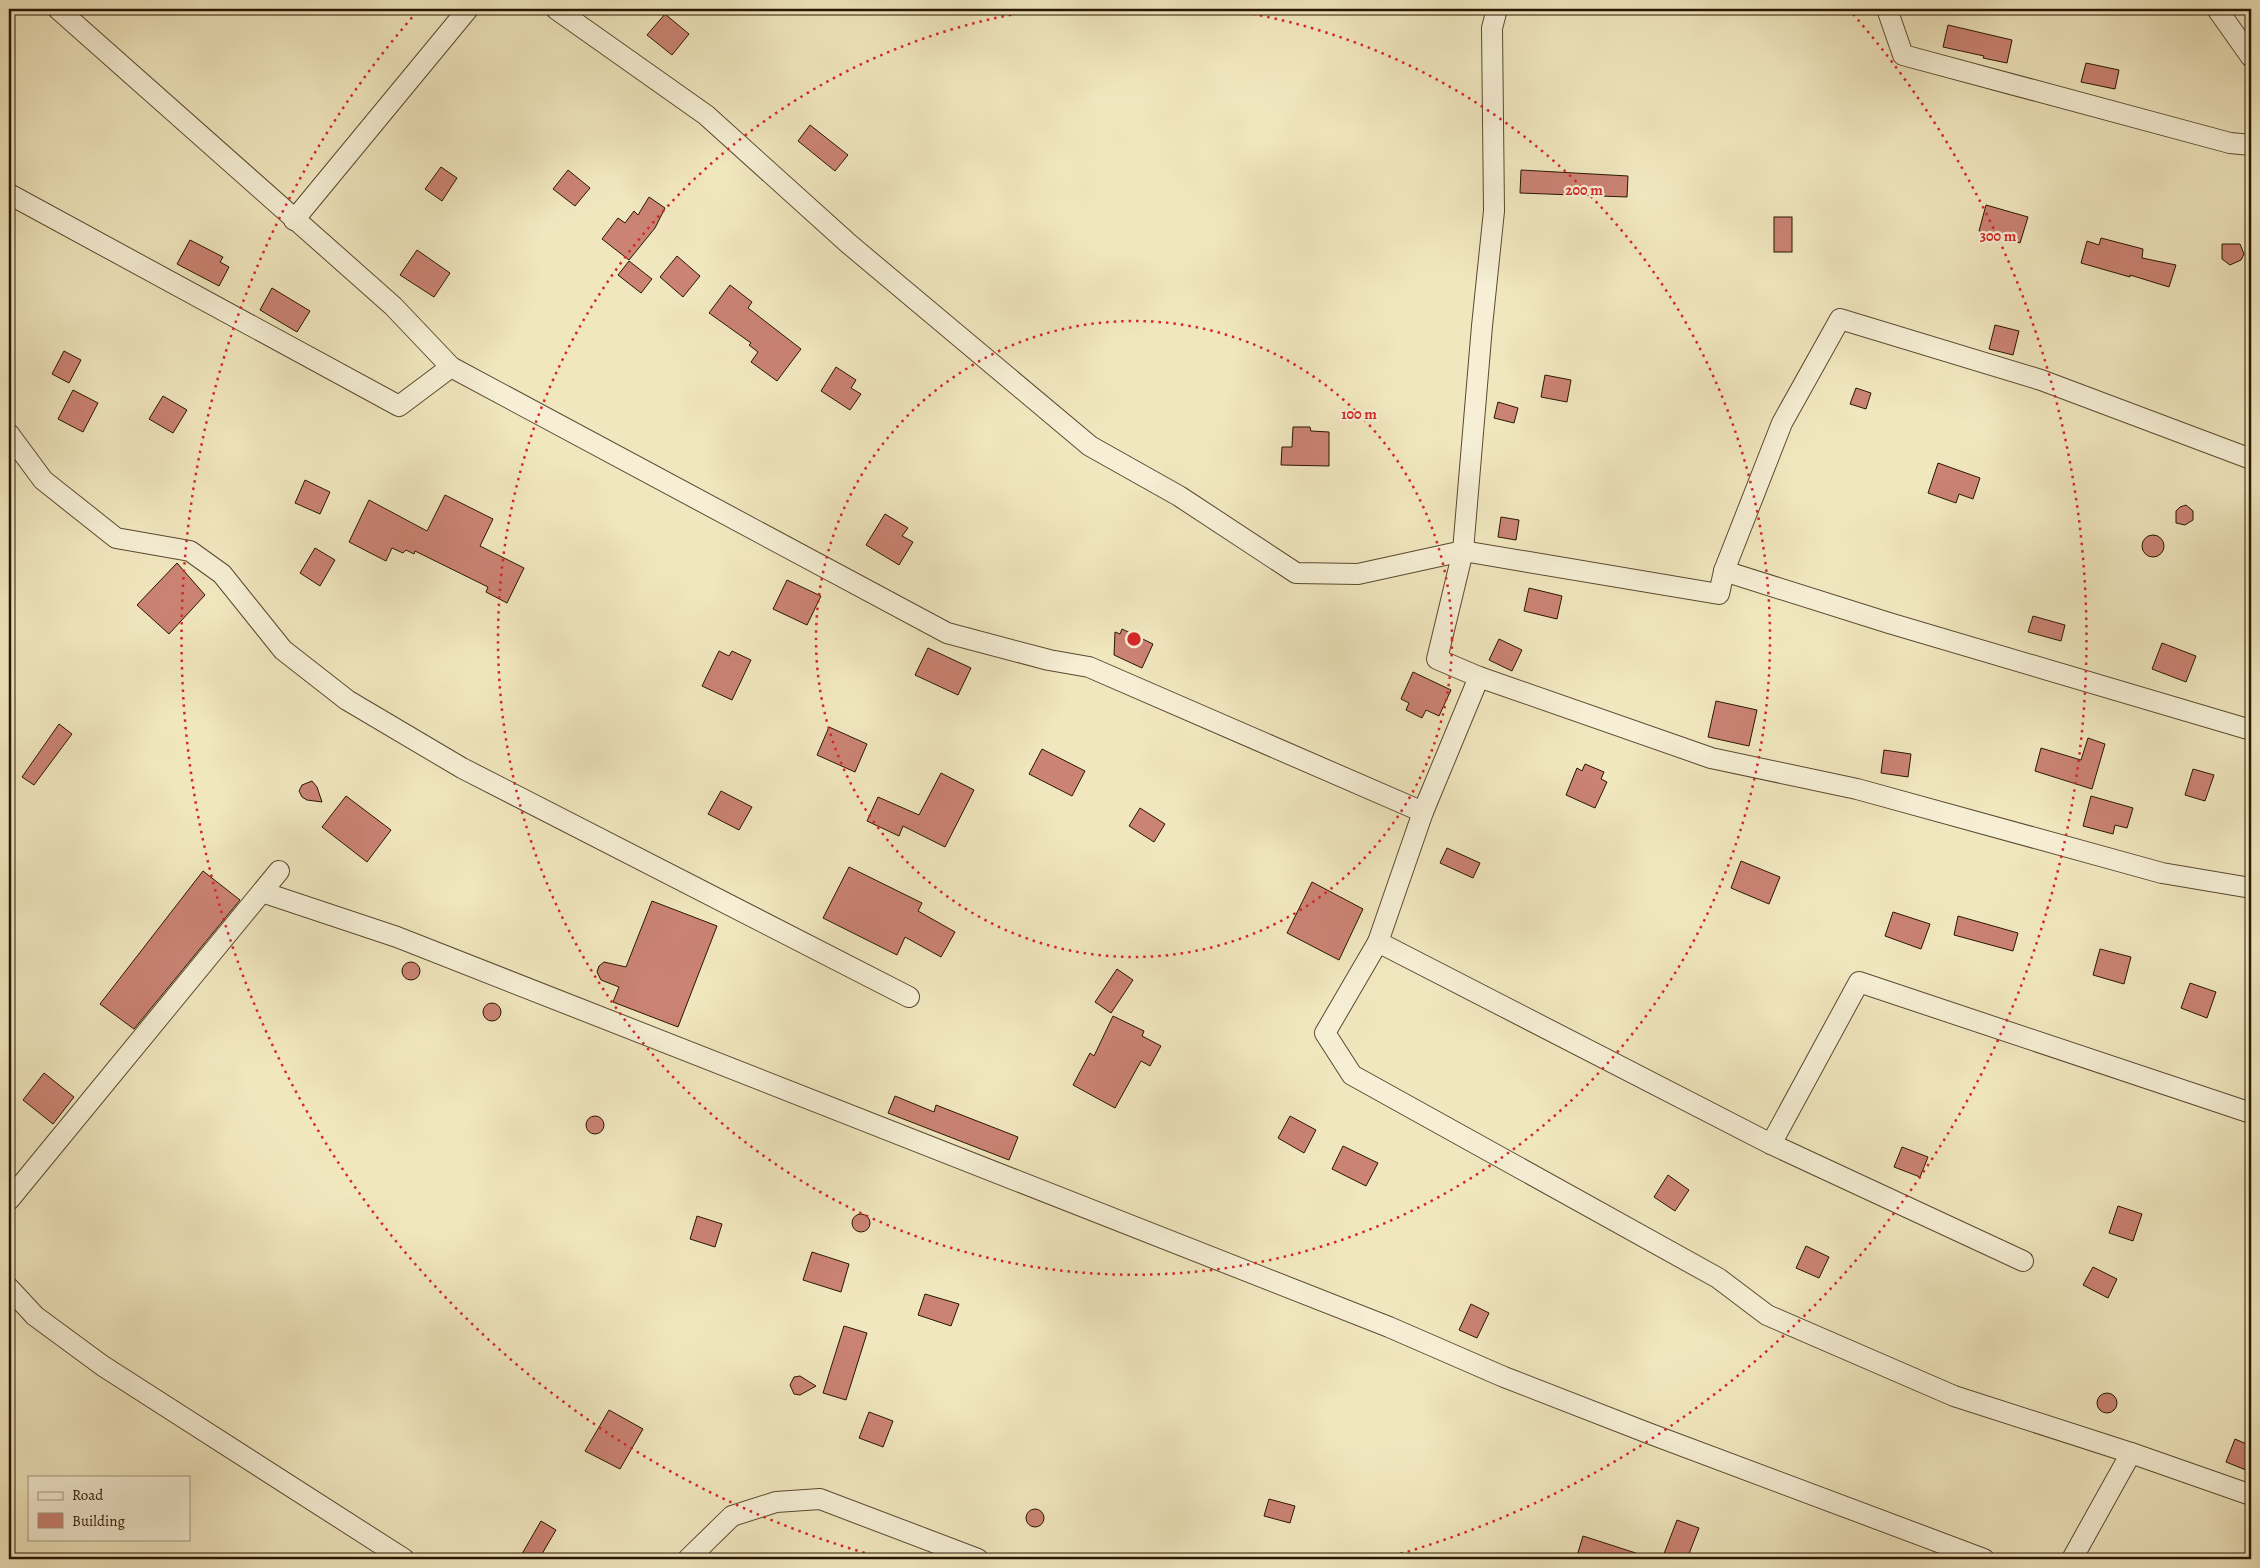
<svg xmlns="http://www.w3.org/2000/svg" width="2260" height="1568" font-family="Alegreya,serif">
<style>
.building{fill:#cb8374;stroke:#281601}
.lines{fill:none;stroke-linecap:round;stroke-linejoin:round}
.street-casing{stroke:#5a4a30;stroke-width:22}
.street{stroke:#f6efd5;stroke-width:20}
.ring{fill:none;stroke:#d62828;stroke-width:2.5;stroke-dasharray:2.5 5}
.centre{fill:#d62828;stroke:#f6efd5;stroke-width:2.5}
.ring-label{font-size:15px;text-anchor:middle;font-weight:bold;fill:#d62828;stroke:#f6efd5;stroke-width:4.5;stroke-linejoin:round;paint-order:stroke}
</style>
<rect width="100%" height="100%" fill="#f1e7bf"/>
<filter id="stains"><feTurbulence type="fractalNoise" baseFrequency=".004" numOctaves="4"/><feColorMatrix values="0 0 0 0 .2 0 0 0 0 .09 0 0 0 0 .02 0 0 0 .5 -.17"/></filter>
<radialGradient id="worn" r=".72"><stop offset=".6" stop-color="#630" stop-opacity="0"/><stop offset="1" stop-color="#630" stop-opacity=".3"/></radialGradient>
<g class="building">
<path d="M665,14L689,34L672,55L647,35Z"/>
<path d="M1948,25L2012,40L2007,63L1983,58L1984,56L1943,47Z"/>
<path d="M2086,63L2119,70L2115,89L2081,82Z"/>
<path d="M810,125L848,155L835,171L798,141Z"/>
<path d="M441,167L457,178L442,201L425,189Z"/>
<path d="M568,170L590,188L575,206L553,189Z"/>
<path d="M1521,170L1628,176L1627,197L1520,193Z"/>
<path d="M649,197L665,208L655,228L629,260L602,239L618,218L625,223L634,211L638,215Z"/>
<path d="M1986,205L2028,217L2020,243L1979,231Z"/>
<rect x="1774" y="217" width="18" height="35"/>
<path d="M2101,238L2143,249L2142,258L2176,265L2169,287L2130,275V277L2081,263L2087,241L2099,245Z"/>
<path d="M190,240L223,257L220,262L229,267L219,286L177,264Z"/>
<path d="M2222,244H2240L2244,254L2241,260L2230,265L2222,259Z"/>
<path d="M417,250L450,273L434,297L400,275Z"/>
<path d="M677,256L700,276L683,297L660,277Z"/>
<path d="M629,261L652,279L641,293L618,275Z"/>
<path d="M730,285L752,302L748,308L801,349L777,381L751,362L758,352L749,345L751,343L709,313Z"/>
<path d="M272,288L310,311L297,332L260,310Z"/>
<path d="M1995,325L2019,331L2013,355L1989,349Z"/>
<path d="M64,351L81,360L69,383L52,374Z"/>
<path d="M836,367L856,380L851,388L861,394L850,410L821,391Z"/>
<path d="M1545,375L1571,380L1567,402L1541,397Z"/>
<path d="M1856,388L1871,393L1866,409L1850,404Z"/>
<path d="M73,390L98,403L83,432L58,419Z"/>
<path d="M163,396L187,410L173,433L149,419Z"/>
<path d="M1498,402L1518,408L1514,423L1494,418Z"/>
<path d="M1293,427H1310L1311,431L1329,432V466L1281,465L1282,447H1292Z"/>
<path d="M1938,463L1980,478L1973,499L1959,494L1956,503L1928,493Z"/>
<path d="M305,480L330,492L320,514L295,503Z"/>
<path d="M445,495L493,519L480,546L524,568L507,603L486,592L488,587L415,551L414,554L406,550L403,553L392,548L386,561L349,542L369,500L427,531Z"/>
<path d="M2186,505L2193,511V520L2185,525L2176,523V511L2180,507Z"/>
<path d="M885,514L908,528L902,536L913,542L899,565L866,545Z"/>
<path d="M1501,517L1519,520L1516,540L1498,537Z"/>
<circle cx="2153" cy="546" r="11"/>
<path d="M315,548L335,560L320,586L300,573Z"/>
<path d="M177,563L205,595L169,634L137,605Z"/>
<path d="M787,580L821,596L807,625L773,609Z"/>
<path d="M1529,588L1562,596L1557,619L1524,611Z"/>
<path d="M2033,616L2065,625L2061,641L2028,632Z"/>
<path d="M1122,629L1153,644L1142,668L1114,655L1115,632L1120,634Z"/>
<path d="M1499,639L1522,650L1512,671L1489,660Z"/>
<path d="M2162,643L2196,656L2186,682L2152,669Z"/>
<path d="M928,648L971,668L958,695L915,675Z"/>
<path d="M719,651L729,656L732,651L751,660L732,700L702,686Z"/>
<path d="M1413,672L1451,690L1439,716L1426,710L1422,718L1406,710L1409,703L1401,699Z"/>
<path d="M1716,701L1757,710L1749,746L1708,737Z"/>
<path d="M59,724L72,734L34,785L22,777Z"/>
<path d="M829,727L867,744L855,772L817,755Z"/>
<path d="M2088,738L2105,744L2092,789L2035,771L2041,748L2081,760Z"/>
<path d="M1042,749L1085,771L1072,796L1029,774Z"/>
<path d="M1884,750L1911,754L1908,777L1881,773Z"/>
<path d="M1585,764L1604,772L1601,779L1607,782L1595,808L1566,795L1577,768L1582,771Z"/>
<path d="M2193,769L2214,775L2205,801L2185,795Z"/>
<path d="M941,773L974,790L945,847L903,826L899,836L867,821L878,797L919,815Z"/>
<path d="M312,781L317,787L322,802L307,800L302,797L299,791L302,785Z"/>
<path d="M721,791L752,807L739,830L708,814Z"/>
<path d="M346,796L391,830L367,862L322,827Z"/>
<path d="M2091,796L2133,808L2127,828L2115,825L2113,834L2083,826Z"/>
<path d="M1140,808L1165,824L1154,842L1129,826Z"/>
<path d="M1447,848L1480,863L1473,878L1440,863Z"/>
<path d="M1741,861L1780,877L1769,904L1731,888Z"/>
<path d="M849,867L922,903L918,911L955,932L941,957L905,937L897,955L823,918Z"/>
<path d="M203,871L240,900L134,1029L100,1004Z"/>
<path d="M1312,882L1363,909L1339,960L1287,933Z"/>
<path d="M652,901L717,926L678,1027L613,1002L619,987L601,980L597,972L599,966L604,962L626,967Z"/>
<path d="M1893,912L1930,924L1921,949L1885,936Z"/>
<path d="M1958,916L2018,933L2013,951L1954,935Z"/>
<path d="M2100,949L2131,957L2124,984L2093,975Z"/>
<circle cx="411" cy="971" r="9"/>
<path d="M1117,969L1133,980L1111,1013L1095,1002Z"/>
<path d="M2190,983L2216,992L2207,1018L2181,1008Z"/>
<circle cx="492" cy="1012" r="9"/>
<path d="M1113,1016L1144,1031L1142,1036L1161,1046L1150,1066L1141,1061L1115,1108L1073,1085L1090,1053L1094,1056Z"/>
<path d="M44,1073L74,1097L53,1124L23,1100Z"/>
<path d="M895,1096L934,1112L936,1105L1018,1137L1009,1160L888,1113Z"/>
<circle cx="595" cy="1125" r="9"/>
<path d="M1290,1116L1316,1130L1304,1153L1278,1138Z"/>
<path d="M1343,1146L1378,1163L1366,1186L1332,1169Z"/>
<path d="M1902,1147L1928,1157L1920,1177L1894,1167Z"/>
<path d="M1668,1175L1689,1190L1675,1211L1654,1197Z"/>
<path d="M2118,1206L2142,1214L2133,1241L2109,1233Z"/>
<circle cx="861" cy="1223" r="9"/>
<path d="M697,1216L722,1224L715,1247L690,1239Z"/>
<path d="M1806,1246L1829,1257L1819,1278L1796,1268Z"/>
<path d="M812,1252L849,1264L841,1292L803,1280Z"/>
<path d="M2093,1267L2117,1279L2108,1298L2083,1285Z"/>
<path d="M925,1294L959,1304L951,1326L918,1315Z"/>
<path d="M1471,1304L1489,1313L1477,1338L1459,1330Z"/>
<path d="M844,1326L867,1333L846,1400L823,1393Z"/>
<path d="M800,1376L816,1386L800,1395L794,1394L790,1385L794,1377Z"/>
<circle cx="2107" cy="1403" r="10"/>
<path d="M609,1410L643,1429L620,1469L585,1451Z"/>
<path d="M869,1412L893,1421L883,1447L859,1438Z"/>
<path d="M2235,1439L2251,1446V1472L2226,1462Z"/>
<path d="M1269,1499L1295,1506L1290,1523L1264,1516Z"/>
<circle cx="1035" cy="1518" r="9"/>
<path d="M1677,1520L1699,1528L1687,1559H1662Z"/>
<path d="M541,1521L556,1530L539,1559H519Z"/>
<path d="M1583,1536L1645,1556L1644,1559H1576Z"/>
</g>
<g class="lines">
<g class="street-casing">
<g id="street">
<path d="M58,9L393,306L451,367L947,633L1049,660L1089,667L1423,812"/>
<path d="M556,9L706,115L849,244L1090,446L1179,496L1296,573L1358,574L1463,551L1719,594L1724,571L1782,423L1840,319L2041,380L2251,459"/>
<path d="M1497,9L1492,28L1494,211L1482,326L1463,551L1437,659L1479,677L1711,758L1857,789L2162,873L2251,888"/>
<path d="M1887,9L1903,55L2230,143L2251,145"/>
<path d="M2217,9L2251,57"/>
<path d="M9,194L399,406L451,367"/>
<path d="M294,220L468,9"/>
<path d="M9,434L43,480L116,538L190,551L222,574L283,650L347,700L462,768L909,997"/>
<path d="M1724,571L1889,623L2251,730"/>
<path d="M1479,677L1423,812L1378,942L1325,1033L1352,1075L1718,1278L1767,1315L1954,1396L2131,1453L2251,1495"/>
<path d="M262,892L397,937L1389,1327L1504,1377L1648,1433L1984,1559"/>
<path d="M1378,942L1771,1144L2023,1261"/>
<path d="M1771,1144L1859,982L2251,1113"/>
<path d="M9,1200L279,871"/>
<path d="M9,1288L35,1316L103,1366L404,1559"/>
<path d="M688,1559L732,1516L776,1502L820,1499L978,1559"/>
<path d="M2072,1559L2131,1453"/>
</g>
</g>
<use href="#street" class="street"/>
</g>
<g class="ring">
<circle cx="1134" cy="639" r="318"/>
<path d="M1223 9A636 636 0 1 1 1045 9"/>
<path d="M879 1557A953 953 0 0 1 415 14M1853 14A953 953 0 0 1 1389 1557"/>
</g>
<circle cx="1134" cy="639" r="8" class="centre"/>
<g class="ring-label">
<text x="1584" y="195">200 m</text>
<text x="1998" y="241">300 m</text>
<text x="1359" y="419">100 m</text>
</g>
<rect width="2260" height="1568" fill="none" stroke="#f1e7bf" stroke-width="30"/>
<rect x="10" y="10" width="2240" height="1548" fill="none" stroke="#281601" stroke-width="2.5"/>
<rect x="15" y="15" width="2230" height="1538" fill="none" stroke="#281601"/>
<rect x="28" y="1476" width="162" height="65" fill="#f6efd5" stroke="#a49880"/>
<rect x="38" y="1492" width="25" height="8" fill="#f6efd5" stroke="#a49880"/>
<text x="72" y="1500" font-size="15" fill="#281601">Road</text>
<rect x="38" y="1513" width="25" height="15" fill="#cb8374" stroke="#a49880"/>
<text x="72" y="1526" font-size="15" fill="#281601">Building</text>
<rect width="100%" height="100%" filter="url(#stains)"/>
<rect width="100%" height="100%" fill="url(#worn)"/>
</svg>
